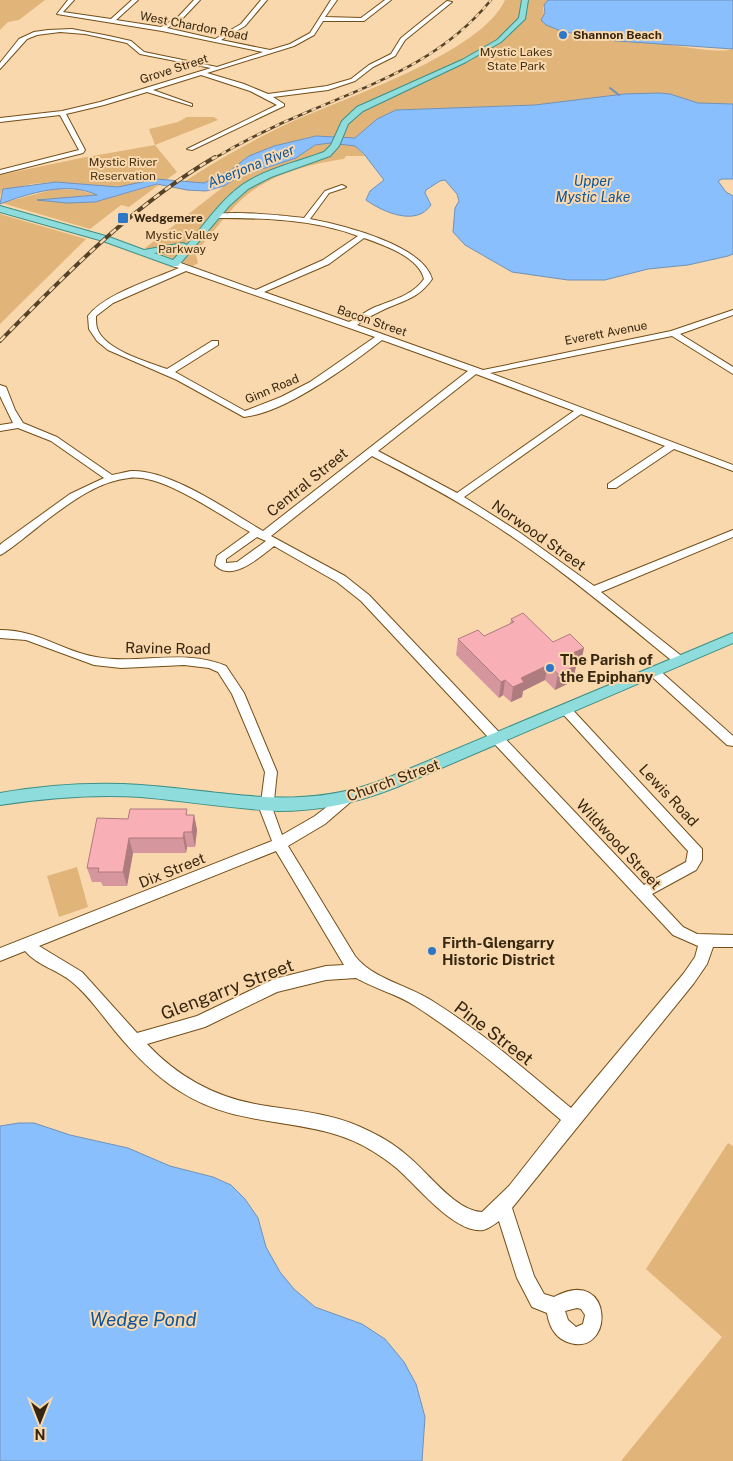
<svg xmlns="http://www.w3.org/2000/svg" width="733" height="1461" font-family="'Public Sans',sans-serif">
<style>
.green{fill:#e1b57a}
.water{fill:#8abffd;stroke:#7191b6}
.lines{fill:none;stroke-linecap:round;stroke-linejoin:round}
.stream{stroke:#7191b6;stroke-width:2}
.minor-casing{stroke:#734f19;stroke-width:2}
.major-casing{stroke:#3e8f85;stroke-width:2}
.minor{fill:#fff;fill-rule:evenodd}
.major{fill:#8edddc;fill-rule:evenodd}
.rail-far1-casing{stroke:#554329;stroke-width:2.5}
.rail-casing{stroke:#554329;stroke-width:4}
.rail-far1{stroke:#f9d8ad;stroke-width:2;stroke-dasharray:5;stroke-linecap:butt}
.rail{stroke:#f9d8ad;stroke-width:2.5;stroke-dasharray:7;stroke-linecap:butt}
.wall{fill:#d5979d}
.shaded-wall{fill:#ae7b7f}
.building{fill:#f8b0b6;stroke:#ae7b7f}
.poi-dot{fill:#2e77c8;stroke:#f9d8ad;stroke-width:2}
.labels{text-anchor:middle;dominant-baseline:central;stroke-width:4;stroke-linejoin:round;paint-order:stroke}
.far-street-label{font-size:12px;fill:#362610;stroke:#f9d8ad}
.far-poi-label{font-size:12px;font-weight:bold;fill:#362610;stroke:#f9d8ad;text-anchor:start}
.far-park-label{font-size:12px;fill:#463113;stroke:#f9d8ad}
.far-water-label{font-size:14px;font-style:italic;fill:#0b569f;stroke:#f9d8ad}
.street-label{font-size:15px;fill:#362610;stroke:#f9d8ad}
.poi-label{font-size:15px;font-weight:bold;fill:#362610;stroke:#f9d8ad;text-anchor:start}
.near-street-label{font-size:18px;fill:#362610;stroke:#f9d8ad}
.near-water-label{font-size:19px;font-style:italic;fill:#0b569f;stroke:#f9d8ad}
</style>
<rect width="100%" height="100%" fill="#f9d8ad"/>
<g class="green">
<path d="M0,0H45L19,20L8,22L0,30Z"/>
<path d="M505,0H548L543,7L545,22C574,45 622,39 657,43C675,45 717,54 733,49V104L698,103L670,94L659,93L592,98L535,105L396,110L377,119L355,138L316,136L274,146L246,158L231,170L204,183H182C217,160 253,140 291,122C345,98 481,53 505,0Z"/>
<path d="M187,117H214L218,120L155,145L177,172L166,180H151L122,187L56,182L31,184L2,191L0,196V175L81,158L155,145L149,129L178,122Z"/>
<path d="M330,143L354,145L365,156H346L344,159C308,164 268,175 241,200C225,215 212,234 198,250L196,255L198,263L193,266L145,248L232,180L296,158L312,146Z"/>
<path d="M160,184L129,207L121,205L90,229L2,203L55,189L78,190L97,195L40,200L67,203L95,202Z"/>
<path d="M0,214L86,239L0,324Z"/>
<path d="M77,867L88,907L59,917L47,876Z"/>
<path d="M728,1143L733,1146V1461H621L722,1337L646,1269Z"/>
</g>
<g class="water">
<path d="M548,0H733V49L603,40L561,31L546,25L541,20L545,13L544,5Z"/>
<path d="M659,93L670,94L698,103L733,104V179H722L718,181L726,192L733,196V254L728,256L688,265L648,269L605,280H568L512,272L465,245L453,232L455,208L459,201L457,194L445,180L440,181L426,190L425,193L431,205C416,227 383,212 366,200L370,191L384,180L364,154L355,146L330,143L315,145L296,158L238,177L224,186L206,191L187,190L157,184L95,202L67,203L37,200L97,195C67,181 30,193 0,204L3,189L56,182L118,187L156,179L204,183L231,170L249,156L274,146L316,136L355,138L377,119L396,110L535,105L624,94Z"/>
<path d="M19,1123H34L70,1135L128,1148L170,1166L213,1177L231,1185L245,1199L258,1218L266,1247L280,1272L294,1289L315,1307L362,1324L385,1339L404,1362L416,1384L425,1417L422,1461H0V1126Z"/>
</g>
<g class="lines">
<path class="stream" d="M610,88L619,95"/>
<g class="minor-casing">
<g id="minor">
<path d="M68,0H74L63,12L111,19L132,0H138L116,20L161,27L178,17L194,0H200L182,19L167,28L215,39L241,24L261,0H267L245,26L221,40L270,50L290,44L310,33L331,0H337L325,17L361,18L385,0H391L364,21H323L314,35L294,46L207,73L244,84L268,94L327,86L351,79L369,65L391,54L401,38L447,1L452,2L405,40L395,56L373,67L355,81L328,90L273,97L284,104V106L192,150L187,149L277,105L250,91L201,75L153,90L192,104V106L147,92L104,105L66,114L85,150L83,153L0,174V170L79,150L60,115L0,122V118L62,111L100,102L211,68L140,54L127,43L85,34L60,32L37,35L27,39L0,69V63L19,39L34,32L48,30L72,29L109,36L131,41L144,52L217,67L263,52L162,31L57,14Z"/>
<path d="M342,185L346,187L344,188L329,193L310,219C342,225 423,245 432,279C417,301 399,301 377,313C370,316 363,321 357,325L483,370L671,331L733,310V315L680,334L733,367V374L672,336L490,373L733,465V471L674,449L616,488H608V484L665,446L581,414L464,497L519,532L594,586L733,530V537L601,592L684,658L686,661L684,664H676C613,613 551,560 482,517C446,494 409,475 372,456L271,536L345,576L369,595L644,885L686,862L688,851L562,713L560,710L562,707H570L702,849V860L696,870L652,894L683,927L697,934L733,935V947H713L707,964L694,983L512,1208L534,1276L544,1294L554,1297C616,1263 615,1363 565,1341C554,1336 549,1325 547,1313L532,1307L517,1278L499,1221C495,1224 488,1229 483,1230C457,1234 421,1191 404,1175C395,1166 385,1159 374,1152C315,1114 243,1132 181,1092C155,1076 134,1054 115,1031C101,1014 89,996 72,982C58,970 38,966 25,951L0,961V948L272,841L260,810L265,772L232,694L218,672L209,668L184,665L121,668L94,665L26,640L0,638V630C39,630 61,651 96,657C139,665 184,648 226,666L244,693L277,772L273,810L282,835L315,816L342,795H352L354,799L325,824L288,846L355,956C374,980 409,985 434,1002C483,1033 527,1071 571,1108L684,973L695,957L698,946L673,935L361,601L337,582L274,546C260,557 232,583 215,565L217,556L250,532C221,516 162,473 129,478C99,481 72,501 48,519C40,525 5,554 0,555V545L2,543L70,494L104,478L51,441L18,428L0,431V425L13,423L0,396V385L6,387L15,410L23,423L57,437L112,475C118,474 125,472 131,471C170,469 230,512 263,531L468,371L382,340C350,365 285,413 244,417L177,380L108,350L97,341L89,329L88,316C104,294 154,279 179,268L172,266V262H178L256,290L323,260L358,236C313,219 263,218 216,218L212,216C223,209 288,216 304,218L325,191ZM364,238C384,245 419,257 424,279C412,296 392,300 373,308C365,312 357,318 349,322L264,292L329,264ZM186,271L375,337L310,382L281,397L245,411L175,372L218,345V341H212L167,369C148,362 104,350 97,328C96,325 96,320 96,316L113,303ZM476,374L574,411L457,493L378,451ZM257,537L266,541L237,562L226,563V559ZM276,851L344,965L326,966L274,979L197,1016L137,1033L82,972L39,946ZM356,978C375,989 397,994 415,1006C467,1039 514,1080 561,1120L509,1186L482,1212C456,1211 429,1174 410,1158C398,1147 384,1138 369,1131C333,1112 294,1111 255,1104C213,1096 177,1076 147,1044L205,1027L277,992L326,980ZM577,1308L581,1309L585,1315L583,1324L576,1327L568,1320L565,1311Z"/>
<path d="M654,668L658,669L733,736V746L727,745L650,675L648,672Z"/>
</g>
</g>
<g class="major-casing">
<g id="major">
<path d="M522,0H528L525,19L501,42L466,62L363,111L348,124L339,146L330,156L271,177L248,189L229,206L178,266H172L103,241L0,212V206L109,237L144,250L183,243L187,245C204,225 220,201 242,185C265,169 297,162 324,152L331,145L342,121L357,107L462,60L497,40L519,18ZM183,249L173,260L154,253Z"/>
<path d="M733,633V643L397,787C357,803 320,811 278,811C232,809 187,801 141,797C94,794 47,798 0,805V793C47,785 94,782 141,785C229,791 299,813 385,779Z"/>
</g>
</g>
<use href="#minor" class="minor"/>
<use href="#major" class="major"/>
<g class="rail-far1-casing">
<path id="rail-far1" d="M213,159C245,140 278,124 312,110C380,81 443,59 491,0"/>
</g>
<g class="rail-casing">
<path id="rail" d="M0,341C67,273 132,206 215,157"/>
</g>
<use href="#rail-far1" class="rail-far1"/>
<use href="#rail" class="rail"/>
</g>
<g class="wall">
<path d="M511,619L553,642L581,663L576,666L573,681L555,690L545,680L523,691L522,697L511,702L503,695L499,698L456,655L458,639L484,636L510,624Z"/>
<path d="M194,815L197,830L195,847H187L186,853H133L127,886H103L101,882H92L87,868L128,819Z"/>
</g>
<g class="shaded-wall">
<path d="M584,648L581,663L563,672L566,656Z"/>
<path d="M548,665L545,680L523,691L522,697L511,702L513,687L521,678Z"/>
<path d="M576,666L573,681L555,690L558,674Z"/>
<path d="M505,680L503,695L499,698L501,682Z"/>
<path d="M194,815L197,830L195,847L192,832Z"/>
<path d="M184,832L187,847L186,853L183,838Z"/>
<path d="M129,838L133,853L127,886L123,872Z"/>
</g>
<g class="building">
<path d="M523,613L553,642L570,634L584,648L566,656L576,666L558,674L548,665L521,678L524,682L513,687L505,680L501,682L458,639L478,630L484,636L514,622L511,619Z"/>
<path d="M130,809H187L186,815H194L192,832H184L183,838H129L123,872H98L99,868H87L97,818L128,819Z"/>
</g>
<g class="poi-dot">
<circle cx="563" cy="35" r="5"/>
<rect x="117" y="212" width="12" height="12" rx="2.5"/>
<circle cx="550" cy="668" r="5"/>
<circle cx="432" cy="951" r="5"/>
</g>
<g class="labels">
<g class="far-street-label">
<text transform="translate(194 26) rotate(11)">West Chardon Road</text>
<text transform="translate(174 69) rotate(-18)">Grove Street</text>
<text transform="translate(372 321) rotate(19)">Bacon Street</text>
<text transform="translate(606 333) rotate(-11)">Everett Avenue</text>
<text transform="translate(272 389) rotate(-23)">Ginn Road</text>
</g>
<g class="far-poi-label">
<text x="573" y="35">Shannon Beach</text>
<text x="134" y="218">Wedgemere</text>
</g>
<g class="far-park-label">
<text x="516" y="52">Mystic Lakes<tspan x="516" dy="14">State Park</tspan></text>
<text x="123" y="162">Mystic River<tspan x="123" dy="14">Reservation</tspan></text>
<text x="182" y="235">Mystic Valley<tspan x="182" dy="14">Parkway</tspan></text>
</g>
<g class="far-water-label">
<text transform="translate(251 166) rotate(-22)">Aberjona River</text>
<text x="593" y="181">Upper<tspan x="593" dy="16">Mystic Lake</tspan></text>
</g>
<g class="street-label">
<text transform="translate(307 482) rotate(-39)">Central Street</text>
<text transform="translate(539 535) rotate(35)">Norwood Street</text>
<text transform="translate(168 648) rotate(1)">Ravine Road</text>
<text transform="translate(393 780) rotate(-20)">Church Street</text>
<text transform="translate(669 795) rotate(47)">Lewis Road</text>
<text transform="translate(619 844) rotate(47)">Wildwood Street</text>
<text transform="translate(172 870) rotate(-22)">Dix Street</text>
</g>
<g class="poi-label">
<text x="560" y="659">The Parish of<tspan x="560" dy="17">the Epiphany</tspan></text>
<text x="442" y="942">Firth-Glengarry<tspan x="442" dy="17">Historic District</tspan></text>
</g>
<g class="near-street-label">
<text transform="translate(227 989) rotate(-21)">Glengarry Street</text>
<text transform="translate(494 1033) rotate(37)">Pine Street</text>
</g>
<g class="near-water-label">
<text x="143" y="1319">Wedge Pond</text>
</g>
</g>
<g transform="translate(40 1421) rotate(180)" stroke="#f9d8ad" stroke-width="4" paint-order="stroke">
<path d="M0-4L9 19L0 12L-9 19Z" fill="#362610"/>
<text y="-8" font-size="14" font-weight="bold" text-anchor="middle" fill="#362610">N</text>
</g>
</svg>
